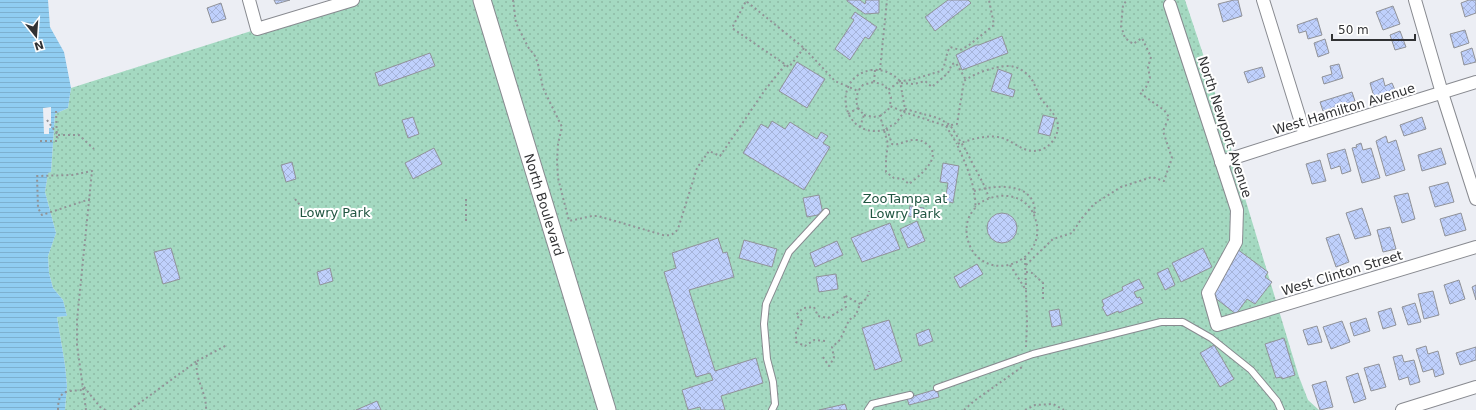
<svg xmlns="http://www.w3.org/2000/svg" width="1476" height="410" font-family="'DejaVu Sans',sans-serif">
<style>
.park{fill:url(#park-dots)}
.water{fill:url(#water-rules)}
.pier{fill:#eceef4}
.building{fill:url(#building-cross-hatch);stroke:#909298}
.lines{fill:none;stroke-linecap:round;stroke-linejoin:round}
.lane-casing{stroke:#888a90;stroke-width:8}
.street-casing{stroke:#888a90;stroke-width:14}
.secondary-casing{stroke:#888a90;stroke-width:19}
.path{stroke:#919397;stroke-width:2;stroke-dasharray:2 3;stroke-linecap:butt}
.lane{stroke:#fff;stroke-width:6}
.street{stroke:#fff;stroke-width:12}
.secondary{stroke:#fff;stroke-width:17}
.labels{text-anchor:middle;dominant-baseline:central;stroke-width:4;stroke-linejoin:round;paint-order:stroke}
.street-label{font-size:13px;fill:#313234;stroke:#fff}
.park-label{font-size:13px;fill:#215642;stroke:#fff}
</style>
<defs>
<pattern id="park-dots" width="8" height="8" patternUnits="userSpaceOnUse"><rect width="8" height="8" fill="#a4d9c1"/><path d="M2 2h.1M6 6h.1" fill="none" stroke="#8ebba6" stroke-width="1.8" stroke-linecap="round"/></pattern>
<pattern id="water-rules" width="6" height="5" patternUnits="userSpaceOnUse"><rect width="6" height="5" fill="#90cdf1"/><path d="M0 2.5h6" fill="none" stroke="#7db0cf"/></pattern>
<pattern id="building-cross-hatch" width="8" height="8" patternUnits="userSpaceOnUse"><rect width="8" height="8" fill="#bfd0fc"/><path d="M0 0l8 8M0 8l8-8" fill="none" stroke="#a5b3d9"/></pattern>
</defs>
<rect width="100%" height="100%" fill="#eceef4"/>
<g class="park">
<path d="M349,0H478L602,410H65L67,386L65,365L57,317L67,316L63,300L53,288L49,273L48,256L56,233L45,192L48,173L51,172L55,114L68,108L71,88Z"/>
<path d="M488,0H1185L1209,72L1232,152L1230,153L1234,165H1235L1299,377L1308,400L1319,410H613Z"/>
</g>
<path class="water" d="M0,0H48L50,27L64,52L71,88L68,108L55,114L51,172L48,173L45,192L56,233L48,256L49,273L53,288L63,300L67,316L57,317L65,365L67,386L65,410H0Z"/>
<path class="pier" d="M51,107V128H49V134H44L43,108Z"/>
<g class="building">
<path d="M274,0H290L276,4Z"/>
<path d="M847,0H860L865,4L866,0H879V13L865,14L847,1Z"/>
<path d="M948,0H968L971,3L935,31L925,17Z"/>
<path d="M1234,0H1238L1242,16L1223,22L1218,4Z"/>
<path d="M1469,0H1476V13L1465,17L1461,3Z"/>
<path d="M221,3L226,19L212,23L207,8Z"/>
<path d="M1393,6L1400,24L1383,30L1376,12Z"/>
<path d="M855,12L877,27L869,39L865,37L850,60L835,49L854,20L851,18Z"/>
<path d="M1317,18L1322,35L1308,39L1306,31L1299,33L1297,25Z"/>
<path d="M1465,30L1469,43L1454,48L1450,34Z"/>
<path d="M1400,31L1406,47L1395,50L1390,35Z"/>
<path d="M1002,36L1008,53L962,70L956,55L976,45H979Z"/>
<path d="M1325,39L1329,53L1318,57L1314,43Z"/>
<path d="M1472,48L1476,62L1464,65L1461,52Z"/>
<path d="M430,53L435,66L379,86L375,73Z"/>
<path d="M797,62L825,79L807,108L779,91Z"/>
<path d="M1339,64L1343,78L1324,84L1322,77L1332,74L1330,66Z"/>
<path d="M1262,67L1265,77L1248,83L1244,72Z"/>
<path d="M998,69L1012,74L1008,88L1015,90L1013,97L991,91Z"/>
<path d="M1383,78L1385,86L1392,83L1395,90L1374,97L1370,83Z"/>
<path d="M1352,92L1355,101L1323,111L1320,102Z"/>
<path d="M1043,115L1055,118L1050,136L1038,133Z"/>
<path d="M413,117L419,134L408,138L402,120Z"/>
<path d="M1422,117L1426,129L1404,136L1400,125Z"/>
<path d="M772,121L785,129L790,122L817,139L821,132L828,136L823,143L830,147L804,190L743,153L761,124L768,128Z"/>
<path d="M1386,136L1388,143L1396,140L1405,170L1386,176L1376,141Z"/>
<path d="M1361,143L1363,150L1371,148L1380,178L1362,183L1352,148L1357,147L1356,145Z"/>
<path d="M434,148L442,164L413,179L405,163Z"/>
<path d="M1441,148L1446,164L1422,171L1418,155Z"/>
<path d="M1345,149L1351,171L1342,174L1340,166L1331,169L1327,154Z"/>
<path d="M1320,160L1326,181L1312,184L1306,164Z"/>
<path d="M292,162L296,179L286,182L281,165Z"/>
<path d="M943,163L959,166L953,203L945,201L948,183L940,182Z"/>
<path d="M1448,182L1454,202L1435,207L1429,187Z"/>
<path d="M1408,193L1415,219L1402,223L1394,196Z"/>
<path d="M819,195L823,214L807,217L803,198Z"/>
<path d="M910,206L924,208L923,218L908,216Z"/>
<path d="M1362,208L1371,235L1355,239L1346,213Z"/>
<circle cx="1002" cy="228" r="15"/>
<path d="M1461,213L1466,230L1445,236L1440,219Z"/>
<path d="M917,221L925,241L908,248L900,229Z"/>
<path d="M890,223L900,249L862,262L851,238Z"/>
<path d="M1390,227L1396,249L1383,252L1377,230Z"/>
<path d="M1339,234L1349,262L1336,267L1326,238Z"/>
<path d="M718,238L723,253L727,252L734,277L689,290L715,371L756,358L763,383L721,396L725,410H701L700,407L688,410L682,390L713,380L710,373L696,377L664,272L676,268L672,253Z"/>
<path d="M744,240L777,249L772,267L739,258Z"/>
<path d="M837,241L843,255L815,267L810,253Z"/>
<path d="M171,248L180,279L163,284L154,252Z"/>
<path d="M1203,248L1212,267L1181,282L1172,263Z"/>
<path d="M1237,249L1268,272L1265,277L1272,282L1255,304L1247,299L1236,314L1210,294Z"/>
<path d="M977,264L983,274L960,288L954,277Z"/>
<path d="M330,268L333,281L320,285L317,272Z"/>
<path d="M1168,268L1175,285L1165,290L1157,273Z"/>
<path d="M836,274L838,289L819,292L816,277Z"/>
<path d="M1139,279L1144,288L1134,292L1137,298L1140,297L1143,303L1119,313L1118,311L1107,316L1102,307L1104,306L1102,300L1123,290L1122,287Z"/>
<path d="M1459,280L1465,299L1450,304L1444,285Z"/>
<path d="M1476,285V300L1472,287Z"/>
<path d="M1433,291L1439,315L1424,319L1418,294Z"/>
<path d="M1415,303L1421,322L1408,325L1402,307Z"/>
<path d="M1391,308L1396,325L1383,329L1378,312Z"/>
<path d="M1059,309L1062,325L1052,327L1049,311Z"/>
<path d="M1366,318L1370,331L1354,336L1350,323Z"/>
<path d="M889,320L902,361L875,370L862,328Z"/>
<path d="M1342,321L1350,342L1331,349L1323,327Z"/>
<path d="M1317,326L1322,342L1308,345L1303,330Z"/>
<path d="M929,329L933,341L919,346L916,334Z"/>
<path d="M1284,338L1295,375L1282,379V377L1276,378L1265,344Z"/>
<path d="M1214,345L1234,379L1220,387L1200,353Z"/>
<path d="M1426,346L1428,354L1438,351L1444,374L1435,377L1433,369L1423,372L1416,349Z"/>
<path d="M1476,347V360L1460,365L1456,353Z"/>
<path d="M1402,355L1404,362L1414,360L1420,382L1410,385L1408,377L1399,380L1393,357Z"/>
<path d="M1379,364L1386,387L1371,391L1364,368Z"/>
<path d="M1358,373L1366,399L1354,403L1346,377Z"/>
<path d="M1326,381L1333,407L1320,410L1312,385Z"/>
<path d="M937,389L939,397L909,405L907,398Z"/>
<path d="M377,401L381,410H356Z"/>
<path d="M845,404L847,410H819Z"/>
</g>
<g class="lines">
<g class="lane-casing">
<g id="lane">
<path d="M937,388L1033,354L1161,322H1183L1211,338L1251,370L1277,401L1281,410"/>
<path d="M772,410L775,404L773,382L767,359L764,324L766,304L789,252L826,212"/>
<path d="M868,410L872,404L910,395"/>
</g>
</g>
<g class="street-casing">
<g id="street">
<path d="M249,0L257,29L353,0"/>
<path d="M1263,0L1305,135"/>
<path d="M1415,0L1442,93L1476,199"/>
<path d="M1170,5L1237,210L1236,242L1208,293L1217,325L1476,247"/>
<path d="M1221,162L1305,135L1476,82"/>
<path d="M1402,410L1476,387"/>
</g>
</g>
<g class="secondary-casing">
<g id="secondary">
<path id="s1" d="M482,0L607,410"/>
</g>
</g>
<g class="path">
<path d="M513,0L516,23L528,47L535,56L538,64L543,88L562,127L558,144L557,161L558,178L569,221L592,216H598L663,235C670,236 673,235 678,229L697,168L709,151L720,156L765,90L785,65"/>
<path d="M804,48L789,67L732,28L746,1L804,48L835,81L858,91L863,85L874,82"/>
<path d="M875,70L874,82L884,85L888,90"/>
<path d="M880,70L887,0"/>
<path d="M901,83L914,84L925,81L932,87L948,73L952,64L956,63L966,80"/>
<path d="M858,108L864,115L860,127"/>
<path d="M905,109L938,118L950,125L964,147L985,187L989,198"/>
<path d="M848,114L858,108L856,101L858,91"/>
<path d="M864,115L873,117L880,116L884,130C841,140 830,76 872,70C883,69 892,73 900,81L888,90L891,97L890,105"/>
<path d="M880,116L888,110L890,106L904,112L905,109L900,81L911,80L941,71C946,66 945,55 950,47L960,50L968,46L994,25L989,0"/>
<path d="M47,120L57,134"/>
<path d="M946,126L957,144"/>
<path d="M887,129L892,144C900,146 907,139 916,140C921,140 924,142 928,145C943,158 919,176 909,184L903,179L894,178L886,172V158L888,144L884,130L896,123L904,112L946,126L957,124L964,81C974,73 1003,63 1015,67C1019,68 1025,72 1028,75C1034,80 1037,92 1041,99C1046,105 1052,111 1056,118C1062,131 1053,146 1040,150C1023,155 1013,139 998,137C983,135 970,140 957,144C963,159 972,176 974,193C975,197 976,204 975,208C974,210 971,213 970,215C964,227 966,242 974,253C997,282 1046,258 1036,221C1029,192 995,189 975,207"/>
<path d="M58,135H79L94,149"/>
<path d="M40,141H57L56,111"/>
<path d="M974,191C995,185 1034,181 1035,212L1033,213"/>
<path d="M90,199L42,215L38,208L37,176L72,175L92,171L93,168"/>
<path d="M295,199L311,219"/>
<path d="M466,221V198"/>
<path d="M1025,258L1026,289"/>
<path d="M1010,265L1026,290L1027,323L1026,347"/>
<path d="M1026,265L1053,239L1072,233L1082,218L1094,204L1121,187L1152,177L1164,181L1172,158L1163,131L1169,117L1164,110L1140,93L1146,87L1150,78L1148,67L1151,57L1142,38L1133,44L1125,38L1121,26L1123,5L1127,0"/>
<path d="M1026,272L1032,273L1043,283V299"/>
<path d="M825,341L814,340L805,346L796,342V331L803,322L796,315L803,308L814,307L818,316L828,318L846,307L844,295L860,304"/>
<path d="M823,357L829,366L834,358L832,347L840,340L849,320L856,315L860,304L867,298L869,291"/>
<path d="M197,361L227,345"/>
<path d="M84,387L101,408L106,410"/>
<path d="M58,410C58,390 66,391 84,390"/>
<path d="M86,410L77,345V320L92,171"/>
<path d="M130,410L197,361C194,378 207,393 206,410"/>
<path d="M964,410L974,401L1022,367"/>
<path d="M1025,410L1035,405L1053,404L1064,410"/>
</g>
<use href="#lane" class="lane"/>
<use href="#street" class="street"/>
<use href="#secondary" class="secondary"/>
</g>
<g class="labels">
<g class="street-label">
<text transform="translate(1344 109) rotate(-17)">West Hamilton Avenue</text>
<text transform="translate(1225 127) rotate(72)">North Newport Avenue</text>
<text stroke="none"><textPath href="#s1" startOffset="214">North Boulevard</textPath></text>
<text transform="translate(1342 273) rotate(-17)">West Clinton Street</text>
</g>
<g class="park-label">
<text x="905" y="198">ZooTampa at<tspan x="905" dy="15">Lowry Park</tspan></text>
<text x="335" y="212">Lowry Park</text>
</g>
</g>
<g transform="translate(36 36) rotate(163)" stroke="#ffffff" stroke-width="3" paint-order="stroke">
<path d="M0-3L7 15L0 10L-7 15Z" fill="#313234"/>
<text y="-6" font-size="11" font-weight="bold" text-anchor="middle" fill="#313234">N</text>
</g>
<path d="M1332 34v6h83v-6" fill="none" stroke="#313234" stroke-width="2"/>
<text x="1338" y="34" font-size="12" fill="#313234" stroke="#ffffff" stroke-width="3" paint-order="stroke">50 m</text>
</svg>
